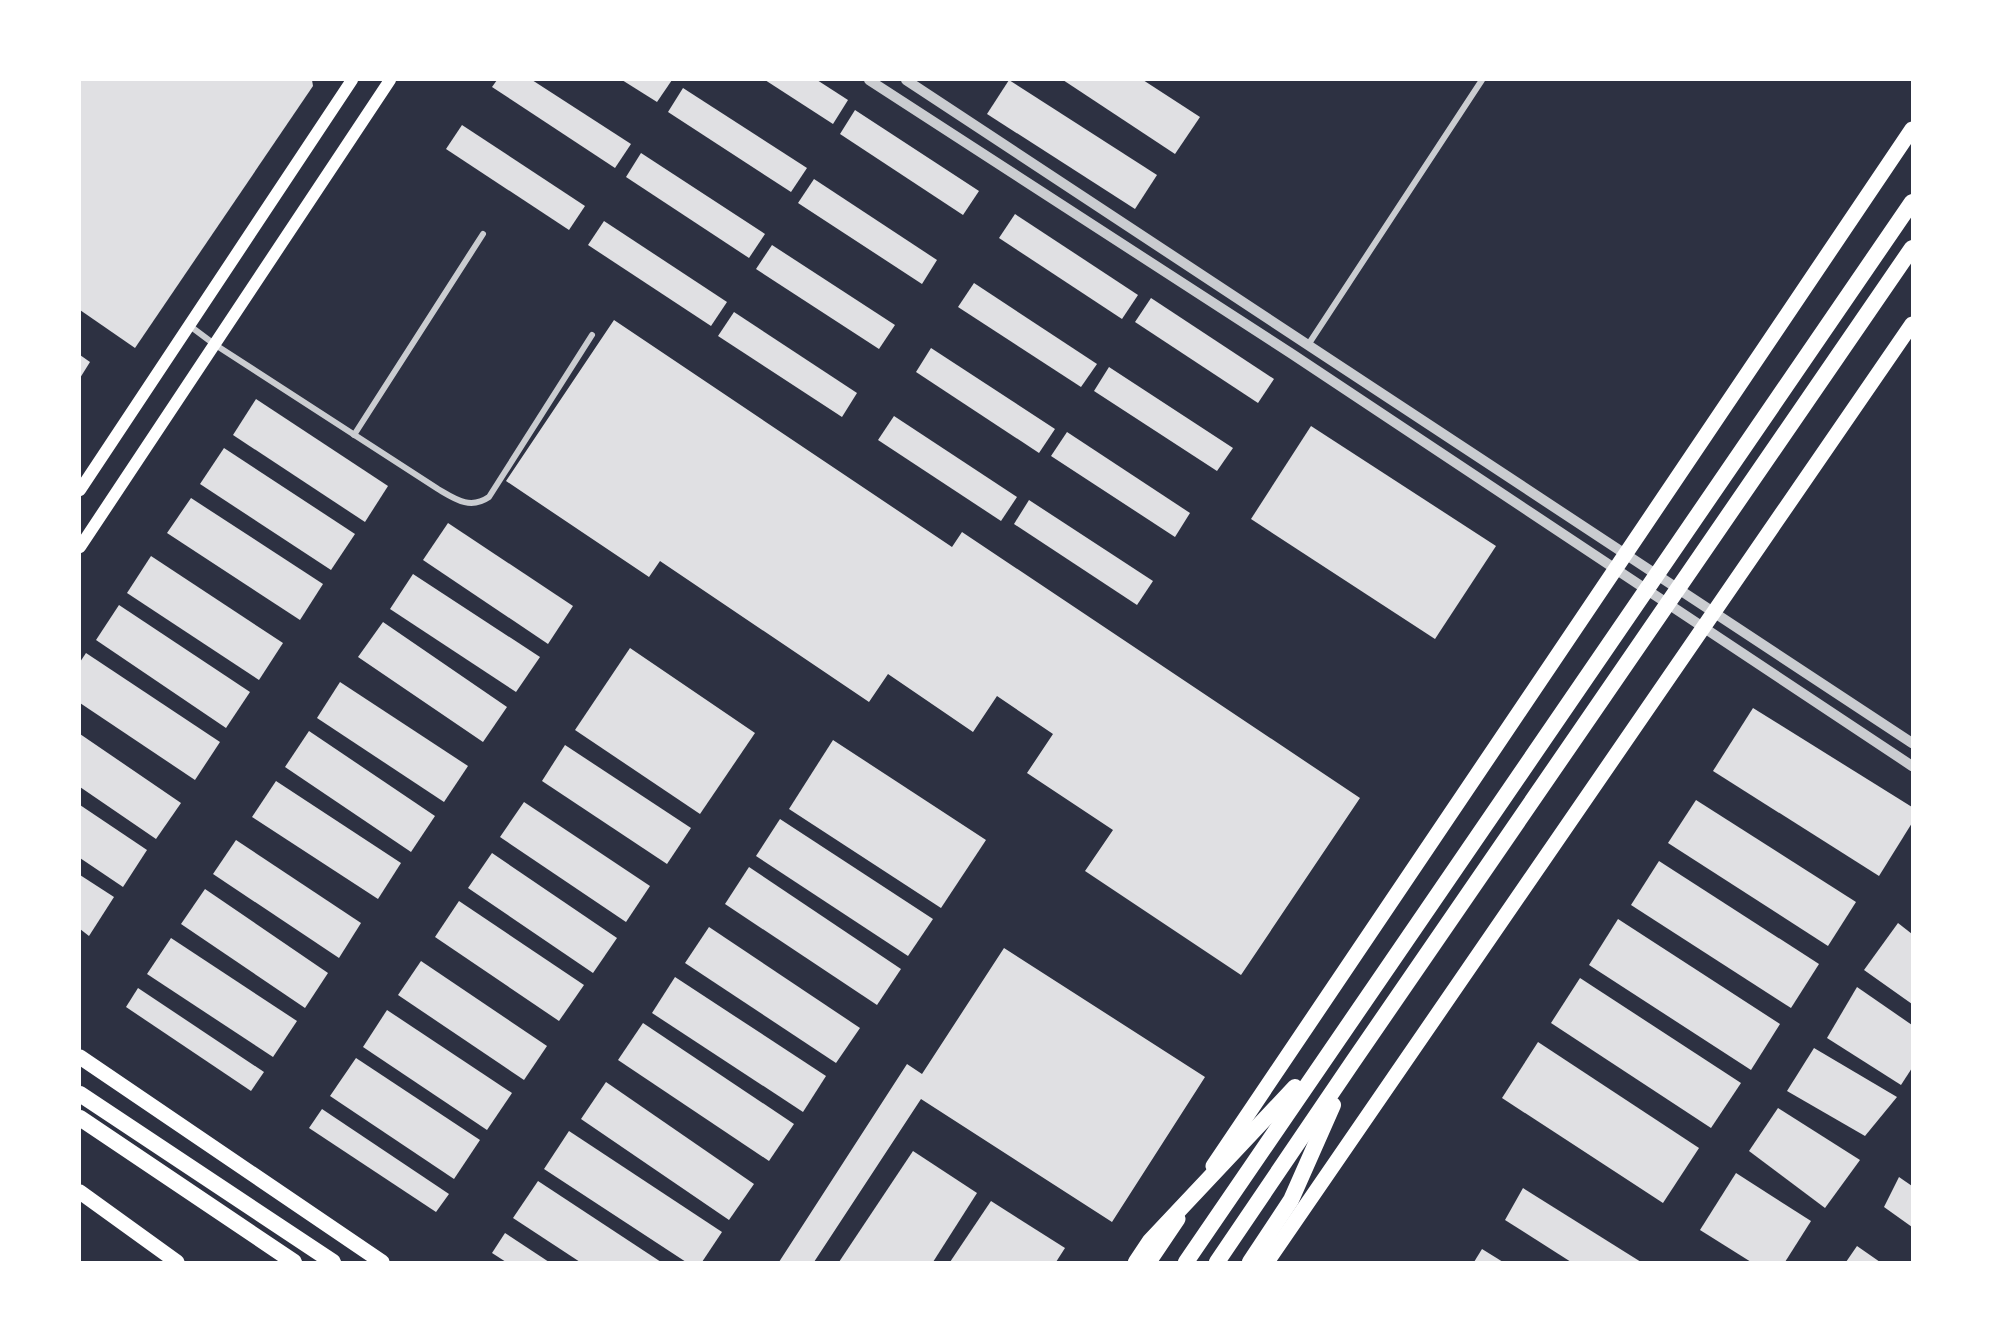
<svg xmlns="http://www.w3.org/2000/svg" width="1992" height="1342" font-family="'Nunito Sans',sans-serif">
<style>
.building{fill:#e0e0e3}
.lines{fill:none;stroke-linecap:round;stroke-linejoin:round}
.minor{stroke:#caccd0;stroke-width:6}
.tertiary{stroke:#caccd0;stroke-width:10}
.secondary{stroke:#fff;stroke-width:12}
.primary{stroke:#fff;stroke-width:15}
.trunk{stroke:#fff;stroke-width:16}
</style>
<rect width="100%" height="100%" fill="#2d3142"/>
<g class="building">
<path d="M80,80H312L313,86L135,348L80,310Z"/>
<path d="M497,80H532L631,144L615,168L492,87Z"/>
<path d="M622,80H672L657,102Z"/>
<path d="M765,80H817L848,100L833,124Z"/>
<path d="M1009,80L1157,175L1135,209L987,114Z"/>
<path d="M1063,80H1143L1200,117L1175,154Z"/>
<path d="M683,88L807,168L791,192L668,112Z"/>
<path d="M855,110L979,191L963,215L840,134Z"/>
<path d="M462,125L585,206L569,230L446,149Z"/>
<path d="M641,153L765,234L749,258L626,177Z"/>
<path d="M814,179L937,260L922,284L798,203Z"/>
<path d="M1015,214L1138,295L1122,319L999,238Z"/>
<path d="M604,221L727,302L711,326L588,245Z"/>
<path d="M772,245L895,325L879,349L756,269Z"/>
<path d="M974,283L1097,364L1081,387L958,307Z"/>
<path d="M1151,298L1274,379L1258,403L1135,322Z"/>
<path d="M734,312L857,393L842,417L718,336Z"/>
<path d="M614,320L952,547L962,532L1360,798L1241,975L1085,871L1113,830L1027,773L1053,734L997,696L973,732L888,674L869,702L660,561L649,577L506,481Z"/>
<path d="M931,348L1055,429L1039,453L916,372Z"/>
<path d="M80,355L90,362L80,378Z"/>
<path d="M1109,367L1233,448L1217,471L1094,391Z"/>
<path d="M256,399L388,486L365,522L233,435Z"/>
<path d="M894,416L1017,497L1001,521L878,440Z"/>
<path d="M1311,426L1496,546L1435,639L1251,519Z"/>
<path d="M1067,432L1190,513L1175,537L1051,456Z"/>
<path d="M224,448L355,534L331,570L200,484Z"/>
<path d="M191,498L323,584L300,620L167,533Z"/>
<path d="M1029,500L1153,581L1137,605L1014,524Z"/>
<path d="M448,523L573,606L548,644L423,560Z"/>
<path d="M151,556L283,643L259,680L127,593Z"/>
<path d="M413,574L540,657L516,692L390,609Z"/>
<path d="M119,605L250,692L226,728L96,640Z"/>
<path d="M383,622L507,707L483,742L358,657Z"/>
<path d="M630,648L755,733L700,814L575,730Z"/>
<path d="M86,653L220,742L195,780L80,703V662Z"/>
<path d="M340,682L468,766L444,802L317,718Z"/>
<path d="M1753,708L1912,807V823L1879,876L1713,771Z"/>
<path d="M309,731L435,816L411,852L285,767Z"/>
<path d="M80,734L181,803L156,839L80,787Z"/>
<path d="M833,740L986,840L941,908L789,809Z"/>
<path d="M565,745L691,828L667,864L542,781Z"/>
<path d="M276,781L401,863L378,899L252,817Z"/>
<path d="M1696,800L1856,902L1828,946L1668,843Z"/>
<path d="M524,802L650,886L626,922L500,837Z"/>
<path d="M80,805L147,850L123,887L80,858Z"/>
<path d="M780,819L933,919L908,956L756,856Z"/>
<path d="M236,840L361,923L339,958L213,874Z"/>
<path d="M492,853L617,938L593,973L468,888Z"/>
<path d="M1659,861L1819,964L1791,1008L1631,905Z"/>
<path d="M749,867L901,969L877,1005L725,904Z"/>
<path d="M80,875L114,897L89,936L80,929Z"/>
<path d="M205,889L328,973L305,1008L181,924Z"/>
<path d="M459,901L584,985L559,1021L435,937Z"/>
<path d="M1618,919L1780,1024L1751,1070L1589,965Z"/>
<path d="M1898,923L1912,934V1004L1864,970Z"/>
<path d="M709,927L860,1028L836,1063L685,963Z"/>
<path d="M171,938L297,1021L273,1057L147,974Z"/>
<path d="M1004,948L1205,1077L1112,1222L921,1099L814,1262H779L907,1064L922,1074Z"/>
<path d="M421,961L547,1046L524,1080L398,995Z"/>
<path d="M675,977L826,1076L803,1112L652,1013Z"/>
<path d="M1580,978L1741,1083L1711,1128L1551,1023Z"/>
<path d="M1857,987L1912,1025V1068L1901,1085L1827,1038Z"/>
<path d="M138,988L264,1072L251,1091L126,1007Z"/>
<path d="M387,1010L512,1093L487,1130L363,1047Z"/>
<path d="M643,1023L794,1124L769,1161L618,1060Z"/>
<path d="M1538,1042L1699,1148L1663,1203L1502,1098Z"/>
<path d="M1814,1048L1897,1097L1865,1136L1787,1091Z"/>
<path d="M356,1058L480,1140L454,1179L330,1096Z"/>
<path d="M606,1082L754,1184L729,1220L581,1119Z"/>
<path d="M1778,1108L1860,1160L1825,1208L1749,1151Z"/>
<path d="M322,1109L449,1194L436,1212L309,1128Z"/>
<path d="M569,1131L722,1232L702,1262H686L544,1169Z"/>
<path d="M913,1151L977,1193L933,1262H839Z"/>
<path d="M1736,1173L1811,1221L1785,1262H1751L1700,1230Z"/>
<path d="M1899,1177L1912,1186V1227L1884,1207Z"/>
<path d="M538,1181L661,1262H580L513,1218Z"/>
<path d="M1523,1188L1641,1262H1571L1505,1220Z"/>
<path d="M991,1201L1065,1248L1056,1262H950Z"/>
<path d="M505,1233L549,1262H506L492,1253Z"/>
<path d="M1857,1246L1880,1262H1846Z"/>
<path d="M1482,1249L1503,1262H1474Z"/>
</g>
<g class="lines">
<g class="minor">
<path d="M190,326L214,344L438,489C455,499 470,510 489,497L592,335"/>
<path d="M1308,345L1482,80"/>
<path d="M354,435L483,234"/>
</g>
<g class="tertiary">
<path d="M869,80L1292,354L1912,766"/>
<path d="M906,80L1912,743"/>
</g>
<g class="secondary">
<path d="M80,490L352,80"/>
<path d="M80,547L390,80"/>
</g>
<g class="primary">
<path d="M80,1057L382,1262"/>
<path d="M1213,1166L1912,129"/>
<path d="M80,1192L177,1262"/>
<path d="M1149,1262L1178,1219"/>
<path d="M1267,1262L1912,324"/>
</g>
<g class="trunk">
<path d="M80,1094L333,1262"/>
<path d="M80,1118L294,1262"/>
<path d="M1136,1262L1150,1241L1295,1087"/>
<path d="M1186,1262L1912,202"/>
<path d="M1217,1262L1352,1063L1912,248"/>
<path d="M1250,1262L1291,1200L1333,1105"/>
</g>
</g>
<rect width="1992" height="1342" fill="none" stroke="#ffffff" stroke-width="162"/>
</svg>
